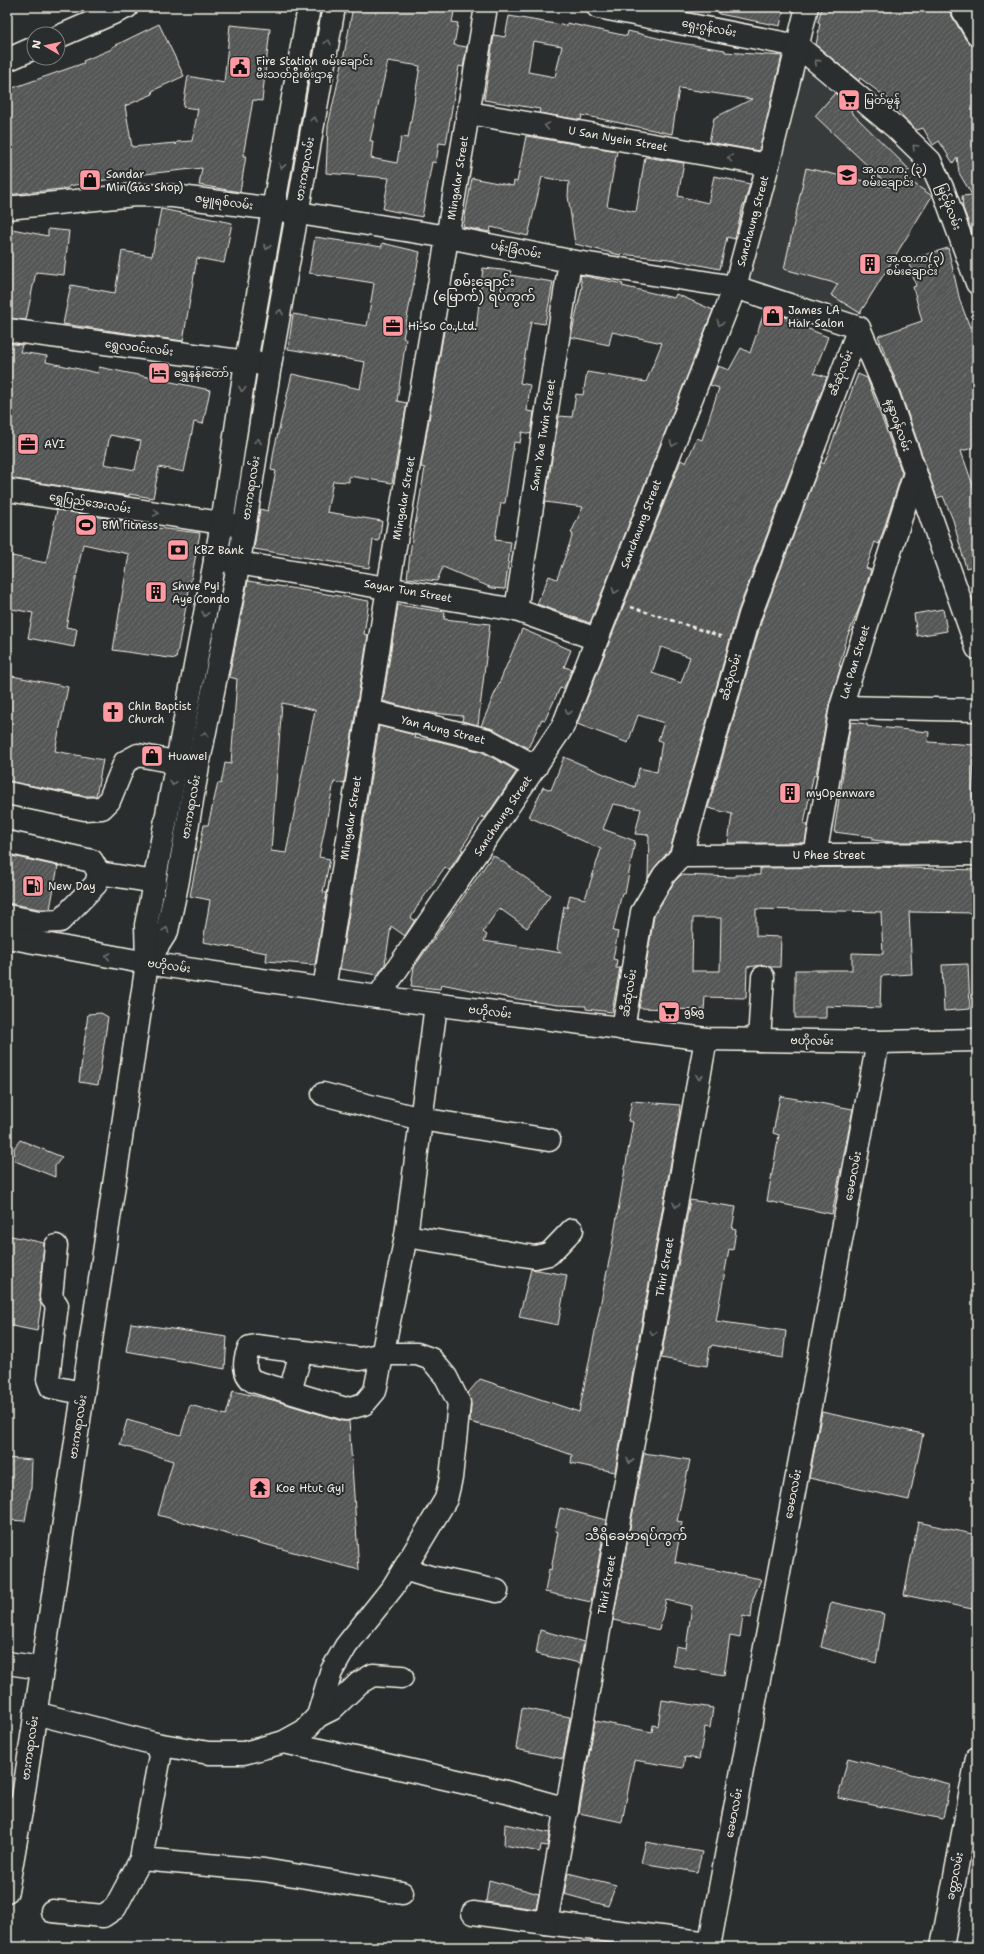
<svg xmlns="http://www.w3.org/2000/svg" width="984" height="1954" font-family="'Shantell Sans','Noto Sans Myanmar',sans-serif">
<style>
.built{fill:#373a3a}
.building{fill:url(#building-hatch);stroke:#f4f1e8;fill-rule:evenodd}
.lines{fill:none;stroke-linecap:round;stroke-linejoin:round}
.minor-casing{stroke:#f4f1e8;stroke-width:25}
.major-casing{stroke:#f4f1e8;stroke-width:25}
.path{stroke:#f4f1e8;stroke-width:2.5;stroke-dasharray:4 3;stroke-linecap:butt}
.minor{stroke:#2a2d2e;stroke-width:22}
.major{stroke:#2a2d2e;stroke-width:22}
.oneway{stroke:#71726f}
.labels{text-anchor:middle;dominant-baseline:central;stroke-width:4;stroke-linejoin:round;paint-order:stroke}
.street-label{font-size:11px;fill:#f4f1e8;stroke:#2a2d2e}
.poi-label{font-size:11px;fill:#f4f1e8;stroke:#2a2d2e;text-anchor:start}
.quarter-label{font-size:13px;fill:#f4f1e8;stroke:#2a2d2e}
</style>
<defs>
<pattern id="building-hatch" width="6" height="6" patternUnits="userSpaceOnUse"><rect width="6" height="6" fill="#555756"/><path d="M-1 1l2-2M0 6l6-6M5 7l2-2" fill="none" stroke="#6e706e"/></pattern>
</defs>
<rect width="100%" height="100%" fill="#2a2d2e"/>
<filter id="ink" filterUnits="userSpaceOnUse"><feTurbulence type="fractalNoise" baseFrequency=".025" numOctaves="2"/><feDisplacementMap in="SourceGraphic" scale="8" xChannelSelector="R" yChannelSelector="G"/><feConvolveMatrix kernelMatrix="1 2 1 2 8 2 1 2 1" color-interpolation-filters="sRGB"/></filter>
<g filter="url(#ink)">
<path class="built" d="M797,58L919,161L936,190L854,319L740,281Z"/>
<g class="building">
<path d="M353,7H455L452,22L458,23L454,45L467,47L463,67L459,66L446,144L439,143L436,163L432,162L422,217L383,209L389,178L326,173L328,126L345,50ZM388,61L420,66L408,138L401,137L397,163L371,158L373,141H370Z"/>
<path d="M720,7H784L780,26L719,14Z"/>
<path d="M822,7H949L950,13L966,40L971,45L977,46V245L963,208L962,196L972,195L959,173L957,157L953,163L939,141L933,145L923,128L917,130L914,128L896,109L898,106L860,78L859,81L816,45L820,23L818,22Z"/>
<path d="M509,16L567,26V23L627,36L628,31L674,42L725,50V52L782,56L759,151L709,142L714,118L752,99L679,88L672,134L582,115L581,120L539,113L540,109L484,100L494,35L505,37ZM533,41L562,46L555,77L528,72Z"/>
<path d="M159,24L184,76L152,91L153,94L125,106L132,147L175,143L176,145L177,142L192,141L198,109L183,107L188,76L224,83L230,25L270,29L262,101L253,100L243,156H246L240,192L199,185L202,168L136,175L69,186V188L7,195V90L84,63L83,61L112,49V47Z"/>
<path d="M835,93L852,107L851,112L910,170L900,174L932,196L860,313L831,295L838,284L784,269L806,168L890,187L815,116Z"/>
<path d="M526,136L617,151L607,206L636,212L645,157L684,163L678,196L708,203L714,176L750,184L744,205H743L735,239L727,237L720,269L669,259L620,254V255L575,244L568,196L569,182L542,177L528,236L491,227L490,232L463,227L472,178L513,186L514,181L517,182Z"/>
<path d="M161,209L232,223L224,263L197,258L183,341L63,324L71,285L115,293L122,251L152,256Z"/>
<path d="M7,228L48,236V229L69,231L64,275L36,272L26,320L7,318Z"/>
<path d="M315,237L382,247V243L420,252L403,338L406,339L397,401L407,403L392,483L349,476V482L333,481L327,512L382,521L379,541L373,540L369,568L254,549L260,509L268,511L276,471L271,470L274,450L292,374L360,389L365,362L288,349L293,314L367,326L374,283L309,273Z"/>
<path d="M948,248L960,301L977,346V447L961,451L977,497V565L966,568L953,520L943,496L937,498L900,391L878,336L922,321L913,287L916,286L908,260Z"/>
<path d="M483,268L511,271L510,275L553,282L545,324L531,322L520,383L530,385L527,411L534,412L531,434L522,432L520,443L514,442L505,503H501L495,540L511,542L505,589L492,588L443,567L437,581L407,578L413,531H414L425,468L421,467L445,325L476,330Z"/>
<path d="M580,275L623,284L622,286L674,298L676,294L713,310L590,623L537,604L549,576L557,579L573,534L571,533L583,507L545,502L559,416L572,417L576,394L583,395L587,372L646,382L662,343L612,332L609,345L571,337L582,287Z"/>
<path d="M765,310L788,318L787,320L828,337L814,373L827,377L738,611L670,850L655,867L648,878L649,835L635,834L641,809L613,804L603,829L635,841L625,894L622,893L613,931L618,932L613,959L617,960L616,968H620L612,1012L586,1009V1006L557,1005L505,997L441,984L440,989L411,986L414,967L493,855L550,895L527,928L499,908L483,932L487,935L484,941L562,953L557,949L564,906L567,908L570,895L585,899L601,849L529,817L543,787L551,790L564,757L635,787L639,768L657,772L662,742L658,740L664,723L638,715L628,743L577,724L681,460L686,463L697,438L702,440L719,388L710,385L718,366L729,370L741,348L750,353ZM661,647L690,657L681,683L652,673Z"/>
<path d="M7,343L22,345L20,352L47,356L46,362L98,373L99,367L210,390L203,424L194,422L184,472L159,467L153,498L129,494V496L7,478ZM110,435L141,441L135,470L104,464Z"/>
<path d="M858,374L867,378L902,473L879,544L875,542L866,568L871,570L860,606L844,645L845,646L839,666H841L829,705L816,775H814L813,778L804,824H808L805,843H728L732,814L708,808L762,619L821,462L824,464Z"/>
<path d="M57,510L124,521L123,524L200,533L176,659L113,650L129,554L83,544L66,627L77,629L74,647L28,638L33,613L7,608V555L46,563Z"/>
<path d="M248,581L369,601L364,634L368,635L344,784L334,782L319,857L330,859L323,892L327,893L315,965L266,961L267,953L203,942L210,900L190,896L204,825H208L218,783L221,784L225,763L231,764L237,679L229,677ZM282,703L315,710L286,853L271,851Z"/>
<path d="M398,605L445,612L444,619L490,624L478,725L462,721L463,716L423,712L383,701Z"/>
<path d="M943,609L947,631L917,636L914,614Z"/>
<path d="M522,629L571,650L564,667L572,669L567,682L563,689L560,688L545,720L542,719L528,748L493,729L481,726Z"/>
<path d="M7,675L68,687L55,751L103,760L96,796H86L7,781Z"/>
<path d="M851,722L867,724V726L929,732L928,742L975,745L972,797H977V842H892L873,840V837L834,832Z"/>
<path d="M379,726L415,735L414,738L434,740L482,752L517,771L485,818L482,816L461,849L463,850L449,870L445,867L418,905L411,918L415,920L405,936L391,926L385,964L378,975L340,969Z"/>
<path d="M7,855L58,866L50,909H40L7,903Z"/>
<path d="M875,867L977,870V913L909,912L912,974L881,976L880,1008L826,1006V1018H795V970H852V953L883,954L881,912L756,909V936L781,937L780,967H770L763,965L747,967L746,998L705,997L704,1010L639,1008L654,916L674,882L681,875L735,877V875H760V868ZM693,918H721L720,971H692Z"/>
<path d="M968,964L970,1009L944,1011L942,965Z"/>
<path d="M101,1013L108,1017L98,1085L79,1082L88,1014Z"/>
<path d="M780,1096L853,1109L832,1214L767,1201L779,1135L773,1133Z"/>
<path d="M632,1101L680,1105L679,1117L615,1472L571,1463L572,1455L514,1434L470,1422L471,1404L468,1393L480,1379L579,1412L612,1246L633,1122L628,1121Z"/>
<path d="M20,1140L62,1157L55,1166V1177L15,1161L14,1148Z"/>
<path d="M690,1200L736,1207L732,1229L736,1230L733,1250L729,1249L716,1321L786,1331L783,1358L712,1345L711,1347H710L707,1366L661,1358Z"/>
<path d="M7,1235L44,1243L39,1296L41,1305L37,1331L7,1325Z"/>
<path d="M531,1269L567,1275L558,1325L519,1317Z"/>
<path d="M131,1323L227,1337L225,1369L126,1351Z"/>
<path d="M233,1391L273,1400L342,1421H349L359,1570L158,1515L173,1461L120,1445L127,1420L181,1435L190,1405L226,1415Z"/>
<path d="M822,1412L923,1434L909,1500L809,1478Z"/>
<path d="M644,1453L690,1460L677,1521L682,1522L675,1562L761,1579L753,1599L751,1618L743,1616L740,1638L730,1636L724,1675L673,1666L676,1646L686,1648L692,1606L666,1600L659,1630L613,1620Z"/>
<path d="M7,1458L32,1460L31,1488L25,1521L7,1520Z"/>
<path d="M560,1508L606,1520L591,1602L545,1592L549,1569L551,1570L558,1532L555,1531Z"/>
<path d="M918,1522L977,1535V1610L904,1595Z"/>
<path d="M831,1602L884,1614L876,1663L821,1647Z"/>
<path d="M540,1630L584,1642L580,1663L536,1654Z"/>
<path d="M662,1700L713,1708L710,1728L705,1727L699,1759L685,1757L683,1768L634,1760L622,1822L579,1813L595,1721L652,1732L653,1725L658,1726Z"/>
<path d="M522,1708L570,1717L563,1759L516,1749Z"/>
<path d="M848,1758L950,1784L943,1819L838,1798Z"/>
<path d="M505,1824L550,1833L547,1846L541,1845L540,1852L504,1845Z"/>
<path d="M646,1842L702,1852L697,1872L641,1863Z"/>
<path d="M568,1873L616,1885L608,1906L564,1894Z"/>
<path d="M489,1880L539,1894L536,1909L486,1902Z"/>
</g>
<g class="lines">
<g class="minor-casing">
<g id="minor">
<path d="M598,7L798,46L896,128L930,161L944,192L977,283"/>
<path d="M961,7L977,34"/>
<path d="M58,37L127,7"/>
<path d="M7,60L34,48"/>
<path d="M469,113L768,165"/>
<path d="M7,208L135,195L173,196L274,209L448,237L570,261L735,287L859,328L888,395L977,648"/>
<path d="M7,330L270,365"/>
<path d="M7,490L241,526"/>
<path d="M215,559L516,610L596,639"/>
<path d="M516,610L570,261"/>
<path d="M841,707L977,710"/>
<path d="M369,711L487,740L536,767"/>
<path d="M7,793L85,809L102,808L109,801L125,762L138,755L196,766"/>
<path d="M7,842L92,861L99,873L96,884L60,921L39,922L7,916"/>
<path d="M681,856L977,854"/>
<path d="M815,856L841,707L915,473"/>
<path d="M99,873L155,882"/>
<path d="M324,989L388,588L486,7"/>
<path d="M378,997L563,726L735,287L768,165L807,7"/>
<path d="M623,1029L642,912L664,875L681,856L750,615L859,328"/>
<path d="M706,1039L546,1923L710,1943"/>
<path d="M759,1040L763,977"/>
<path d="M323,1094L421,1119L549,1140"/>
<path d="M406,1236L535,1257L549,1254L572,1230"/>
<path d="M56,1246L51,1297L57,1305L48,1379L51,1387L83,1393"/>
<path d="M290,1392L301,1352"/>
<path d="M404,1569L446,1499L451,1478L459,1403L446,1377L431,1359L417,1354H383L360,1359L256,1346L250,1347C244,1358 242,1373 253,1381L346,1409L364,1404L375,1391L406,1236L436,1005"/>
<path d="M7,1663L42,1668"/>
<path d="M35,1713L156,1744"/>
<path d="M318,1716L332,1709L359,1683L373,1675L402,1677"/>
<path d="M284,1742L506,1792L567,1809"/>
<path d="M7,1808L21,1811"/>
<path d="M141,1859L264,1870L402,1893"/>
<path d="M52,1911L103,1916L115,1908L141,1859L160,1756L156,1744L209,1753H244L284,1742L304,1731L318,1716L331,1672L346,1646L393,1587L404,1569L430,1577L497,1591"/>
<path d="M473,1913L546,1923"/>
<path d="M709,1947L878,1042"/>
<path d="M942,1947L977,1758"/>
</g>
</g>
<g class="major-casing">
<g id="major">
<path d="M7,937L147,963L378,997L706,1039L878,1042L977,1040"/>
<path d="M147,963L167,931L177,885L198,766L239,562L270,365L334,7"/>
<path d="M7,1891L21,1811L147,963L146,925L222,524L246,362L309,7"/>
</g>
</g>
<path class="path" d="M631,607L723,637"/>
<use href="#minor" class="minor"/>
<use href="#major" class="major"/>
</g>
<defs><path id="oneway-chevron" d="M-2-3.5L2.5 0L-2 3.5" fill="none" stroke-width="1.6" stroke-linecap="round" stroke-linejoin="round"/></defs>
<g class="oneway">
<use href="#oneway-chevron" transform="translate(328 42) rotate(-80)"/>
<use href="#oneway-chevron" transform="translate(817 62) rotate(-140)"/>
<use href="#oneway-chevron" transform="translate(314 119) rotate(-80)"/>
<use href="#oneway-chevron" transform="translate(547 126) rotate(-170)"/>
<use href="#oneway-chevron" transform="translate(915 147) rotate(-135)"/>
<use href="#oneway-chevron" transform="translate(730 158) rotate(-170)"/>
<use href="#oneway-chevron" transform="translate(282 166) rotate(100)"/>
<use href="#oneway-chevron" transform="translate(267 247) rotate(100)"/>
<use href="#oneway-chevron" transform="translate(280 312) rotate(-80)"/>
<use href="#oneway-chevron" transform="translate(720 323) rotate(111)"/>
<use href="#oneway-chevron" transform="translate(242 389) rotate(99)"/>
<use href="#oneway-chevron" transform="translate(258 441) rotate(-81)"/>
<use href="#oneway-chevron" transform="translate(673 444) rotate(111)"/>
<use href="#oneway-chevron" transform="translate(156 513) rotate(9)"/>
<use href="#oneway-chevron" transform="translate(615 591) rotate(111)"/>
<use href="#oneway-chevron" transform="translate(205 614) rotate(101)"/>
<use href="#oneway-chevron" transform="translate(568 712) rotate(111)"/>
<use href="#oneway-chevron" transform="translate(205 734) rotate(-79)"/>
<use href="#oneway-chevron" transform="translate(173 783) rotate(101)"/>
<use href="#oneway-chevron" transform="translate(166 930) rotate(-69)"/>
<use href="#oneway-chevron" transform="translate(108 956) rotate(-169)"/>
<use href="#oneway-chevron" transform="translate(699 1077) rotate(100)"/>
<use href="#oneway-chevron" transform="translate(676 1205) rotate(100)"/>
<use href="#oneway-chevron" transform="translate(653 1333) rotate(100)"/>
<use href="#oneway-chevron" transform="translate(630 1461) rotate(100)"/>
</g>
</g>
<defs>
<g id="civic-square" transform="scale(1.15)"><rect x="-9" y="-9" width="18" height="18" rx="4" fill="#ff9aa2" stroke="#2a2d2e"/><path d="M-.6-6.5H3V-4.5H.6V-3L4-1V1h2V6H-6V1h2V-1L-.6-3ZM-1.2 2.5V6h2.4V2.5Z" fill="#111"/></g>
<g id="supermarket-square" transform="scale(1.15)"><rect x="-9" y="-9" width="18" height="18" rx="4" fill="#ff9aa2" stroke="#2a2d2e"/><path d="M-6-5.5h2.5l.6 2H6L4.5 2H-2.5L-4.4-4H-6ZM-1.5 3.2a1.3 1.3 0 1 0 .1 0ZM3 3.2a1.3 1.3 0 1 0 .1 0Z" fill="#111"/></g>
<g id="school-square" transform="scale(1.15)"><rect x="-9" y="-9" width="18" height="18" rx="4" fill="#ff9aa2" stroke="#2a2d2e"/><path d="M0-5L7-2L0 1L-7-2ZM-4 1L0 2.5L4 1V4Q0 6-4 4Z" fill="#111"/></g>
<g id="shop-square" transform="scale(1.15)"><rect x="-9" y="-9" width="18" height="18" rx="4" fill="#ff9aa2" stroke="#2a2d2e"/><path d="M-5-2.5h2.3a2.7 3.5 0 0 1 5.4 0H5L5.5 6h-11ZM-1.5-2.5h3a1.5 2.3 0 0 0-3 0Z" fill="#111"/></g>
<g id="building-square" transform="scale(1.15)"><rect x="-9" y="-9" width="18" height="18" rx="4" fill="#ff9aa2" stroke="#2a2d2e"/><path d="M-4-6H4V6H1V3H-1V6H-4ZM-2.5-4.3h1.7v1.8h-1.7ZM.8-4.3h1.7v1.8H.8ZM-2.5-1h1.7V.8h-1.7ZM.8-1h1.7V.8H.8Z" fill="#111"/></g>
<g id="office-square" transform="scale(1.15)"><rect x="-9" y="-9" width="18" height="18" rx="4" fill="#ff9aa2" stroke="#2a2d2e"/><path d="M-6-3h4V-5.5h4V-3h4V5H-6ZM-1-4.5V-3h2v-1.5ZM-6 0V1H6V0Z" fill="#111"/></g>
<g id="hotel-square" transform="scale(1.15)"><rect x="-9" y="-9" width="18" height="18" rx="4" fill="#ff9aa2" stroke="#2a2d2e"/><path d="M-6-4.5h1.5V1H6V5H4.5V3h-9V5H-6ZM-4 0a1.8 1.8 0 1 1 3.6 0ZM.5 0V-2.5h3Q6-2.5 6 0Z" fill="#111"/></g>
<g id="stadium-square" transform="scale(1.15)"><rect x="-9" y="-9" width="18" height="18" rx="4" fill="#ff9aa2" stroke="#2a2d2e"/><path d="M0-5a6.5 5 0 1 0 0 10a6.5 5 0 1 0 0-10ZM-3.5-1.8h7v3.6h-7Z" fill="#111"/></g>
<g id="bank-square" transform="scale(1.15)"><rect x="-9" y="-9" width="18" height="18" rx="4" fill="#ff9aa2" stroke="#2a2d2e"/><path d="M-6-4H6V4H-6ZM0-2.3a2.3 2.3 0 1 0 0 4.6a2.3 2.3 0 1 0 0-4.6Z" fill="#111"/></g>
<g id="church-square" transform="scale(1.15)"><rect x="-9" y="-9" width="18" height="18" rx="4" fill="#ff9aa2" stroke="#2a2d2e"/><path d="M-1.2-6h2.4v3.5h3.3v2.4h-3.3V6h-2.4V-.1h-3.3v-2.4h3.3Z" fill="#111"/></g>
<g id="fuel-square" transform="scale(1.15)"><rect x="-9" y="-9" width="18" height="18" rx="4" fill="#ff9aa2" stroke="#2a2d2e"/><path d="M-5.5-6h7V0h2V4h1.3V-2.5L3-4.5l.8-.8L6-3V5H2.5V1h-1V6h-7ZM-4.2-4.7v3.2H.2V-4.7Z" fill="#111"/></g>
<g id="temple-square" transform="scale(1.15)"><rect x="-9" y="-9" width="18" height="18" rx="4" fill="#ff9aa2" stroke="#2a2d2e"/><path d="M0-6L5-2H3V0L6.5 2.5H4V6H1.5V3h-3V6H-4V2.5H-6.5L-3 0V-2H-5Z" fill="#111"/></g>
</defs>
<g fill-rule="evenodd">
<use href="#civic-square" x="240" y="67"/>
<use href="#supermarket-square" x="849" y="100"/>
<use href="#school-square" x="847" y="175"/>
<use href="#shop-square" x="90" y="180"/>
<use href="#building-square" x="870" y="264"/>
<use href="#shop-square" x="773" y="316"/>
<use href="#office-square" x="393" y="326"/>
<use href="#hotel-square" x="159" y="373"/>
<use href="#office-square" x="28" y="444"/>
<use href="#stadium-square" x="86" y="525"/>
<use href="#bank-square" x="178" y="550"/>
<use href="#building-square" x="156" y="592"/>
<use href="#church-square" x="113" y="712"/>
<use href="#shop-square" x="152" y="756"/>
<use href="#building-square" x="790" y="793"/>
<use href="#fuel-square" x="33" y="886"/>
<use href="#supermarket-square" x="669" y="1012"/>
<use href="#temple-square" x="260" y="1488"/>
</g>
<g class="labels">
<g class="street-label">
<text transform="translate(709 28) rotate(11)">ရှေးဂွန်လမ်း</text>
<text transform="translate(618 139) rotate(10)">U San Nyein Street</text>
<text transform="translate(305 169) rotate(-80)">ဗားကရာလမ်း</text>
<text transform="translate(458 178) rotate(-81)">Mingalar Street</text>
<text transform="translate(224 202) rotate(8)">ဇမ္ဗူရစ်လမ်း</text>
<text transform="translate(949 207) rotate(69)">မြင့်မိုလမ်း</text>
<text transform="translate(753 221) rotate(-75)">Sanchaung Street</text>
<text transform="translate(516 250) rotate(11)">ပန်းခြံလမ်း</text>
<text transform="translate(139 348) rotate(7)">ရွှေလဝင်းလမ်း</text>
<text transform="translate(841 373) rotate(-69)">ဆီဆုံလမ်း</text>
<text transform="translate(898 425) rotate(71)">နန္ဒာ၀န်လမ်း</text>
<text transform="translate(543 435) rotate(-81)">Sann Yae Twin Street</text>
<text transform="translate(251 488) rotate(-81)">ဗားကရာလမ်း</text>
<text transform="translate(404 498) rotate(-80)">Mingalar Street</text>
<text transform="translate(90 503) rotate(9)">ရွှေပြည်အေးလမ်း</text>
<text transform="translate(641 524) rotate(-69)">Sanchaung Street</text>
<text transform="translate(408 591) rotate(10)">Sayar Tun Street</text>
<text transform="translate(855 662) rotate(-73)">Lat Pan Street</text>
<text transform="translate(731 677) rotate(-74)">ဆီဆုံလမ်း</text>
<text transform="translate(443 730) rotate(14)">Yan Aung Street</text>
<text transform="translate(191 807) rotate(-80)">ဗားကရာလမ်း</text>
<text transform="translate(503 816) rotate(-56)">Sanchaung Street</text>
<text transform="translate(351 818) rotate(-81)">Mingalar Street</text>
<text x="829" y="855">U Phee Street</text>
<text transform="translate(169 966) rotate(8)">ဗဟိုလမ်း</text>
<text transform="translate(629 993) rotate(-81)">ဆီဆုံလမ်း</text>
<text transform="translate(490 1012) rotate(7)">ဗဟိုလမ်း</text>
<text transform="translate(812 1041) rotate(1)">ဗဟိုလမ်း</text>
<text transform="translate(853 1176) rotate(-79)">ခေမာလမ်း</text>
<text transform="translate(665 1267) rotate(-80)">Thiri Street</text>
<text transform="translate(78 1427) rotate(-81)">ဗားကရာလမ်း</text>
<text transform="translate(793 1494) rotate(-79)">ခေမာလမ်း</text>
<text transform="translate(607 1585) rotate(-80)">Thiri Street</text>
<text transform="translate(30 1748) rotate(-82)">ဗားကရာလမ်း</text>
<text transform="translate(734 1813) rotate(-79)">ခေမာလမ်း</text>
<text transform="translate(955 1876) rotate(-79)">ခတ္တာလမ်း</text>
</g>
<g class="poi-label">
<text x="256" y="61">Fire Station စမ်းချောင်း<tspan x="256" dy="13">မီးသတ်ဦးစီးဌာန</tspan></text>
<text x="864" y="100">မြတ်မွန်</text>
<text x="862" y="169">အ.ထ.က. (၃)<tspan x="862" dy="13">စမ်းချောင်း</tspan></text>
<text x="106" y="174">Sandar<tspan x="106" dy="13">Min(Gas Shop)</tspan></text>
<text x="886" y="258">အ.ထ.က(၃)<tspan x="886" dy="13">စမ်းချောင်း</tspan></text>
<text x="788" y="310">James LA<tspan x="788" dy="13">Hair Salon</tspan></text>
<text x="408" y="326">Hi-So Co.,Ltd.</text>
<text x="174" y="373">ရွှေနန်းတော်</text>
<text x="44" y="444">AVI</text>
<text x="102" y="525">BM fitness</text>
<text x="194" y="550">KBZ Bank</text>
<text x="172" y="586">Shwe Pyi<tspan x="172" dy="13">Aye Condo</tspan></text>
<text x="128" y="706">Chin Baptist<tspan x="128" dy="13">Church</tspan></text>
<text x="168" y="756">Huawei</text>
<text x="806" y="793">myOpenware</text>
<text x="48" y="886">New Day</text>
<text x="684" y="1012">g&amp;g</text>
<text x="276" y="1488">Koe Htut Gyi</text>
</g>
<g class="quarter-label">
<text x="484" y="281">စမ်းချောင်း<tspan x="484" dy="15">(မြောက်) ရပ်ကွက်</tspan></text>
<text x="636" y="1535">သီရိခေမာရပ်ကွက်</text>
</g>
</g>
<rect width="984" height="1954" fill="none" stroke="#2a2d2e" stroke-width="24"/>
<rect x="12" y="12" width="960" height="1930" fill="none" stroke="#f4f1e8" stroke-width="1.5" filter="url(#ink)"/>
<g transform="translate(46 46) rotate(279)"><circle r="19" fill="#2a2d2e" stroke="#7b7b78"/>
<path d="M0-3L7 15L0 10L-7 15Z" fill="#ff9aa2"/>
<text y="-6" font-size="11" font-weight="bold" text-anchor="middle" fill="#f4f1e8">N</text>
</g>
</svg>
